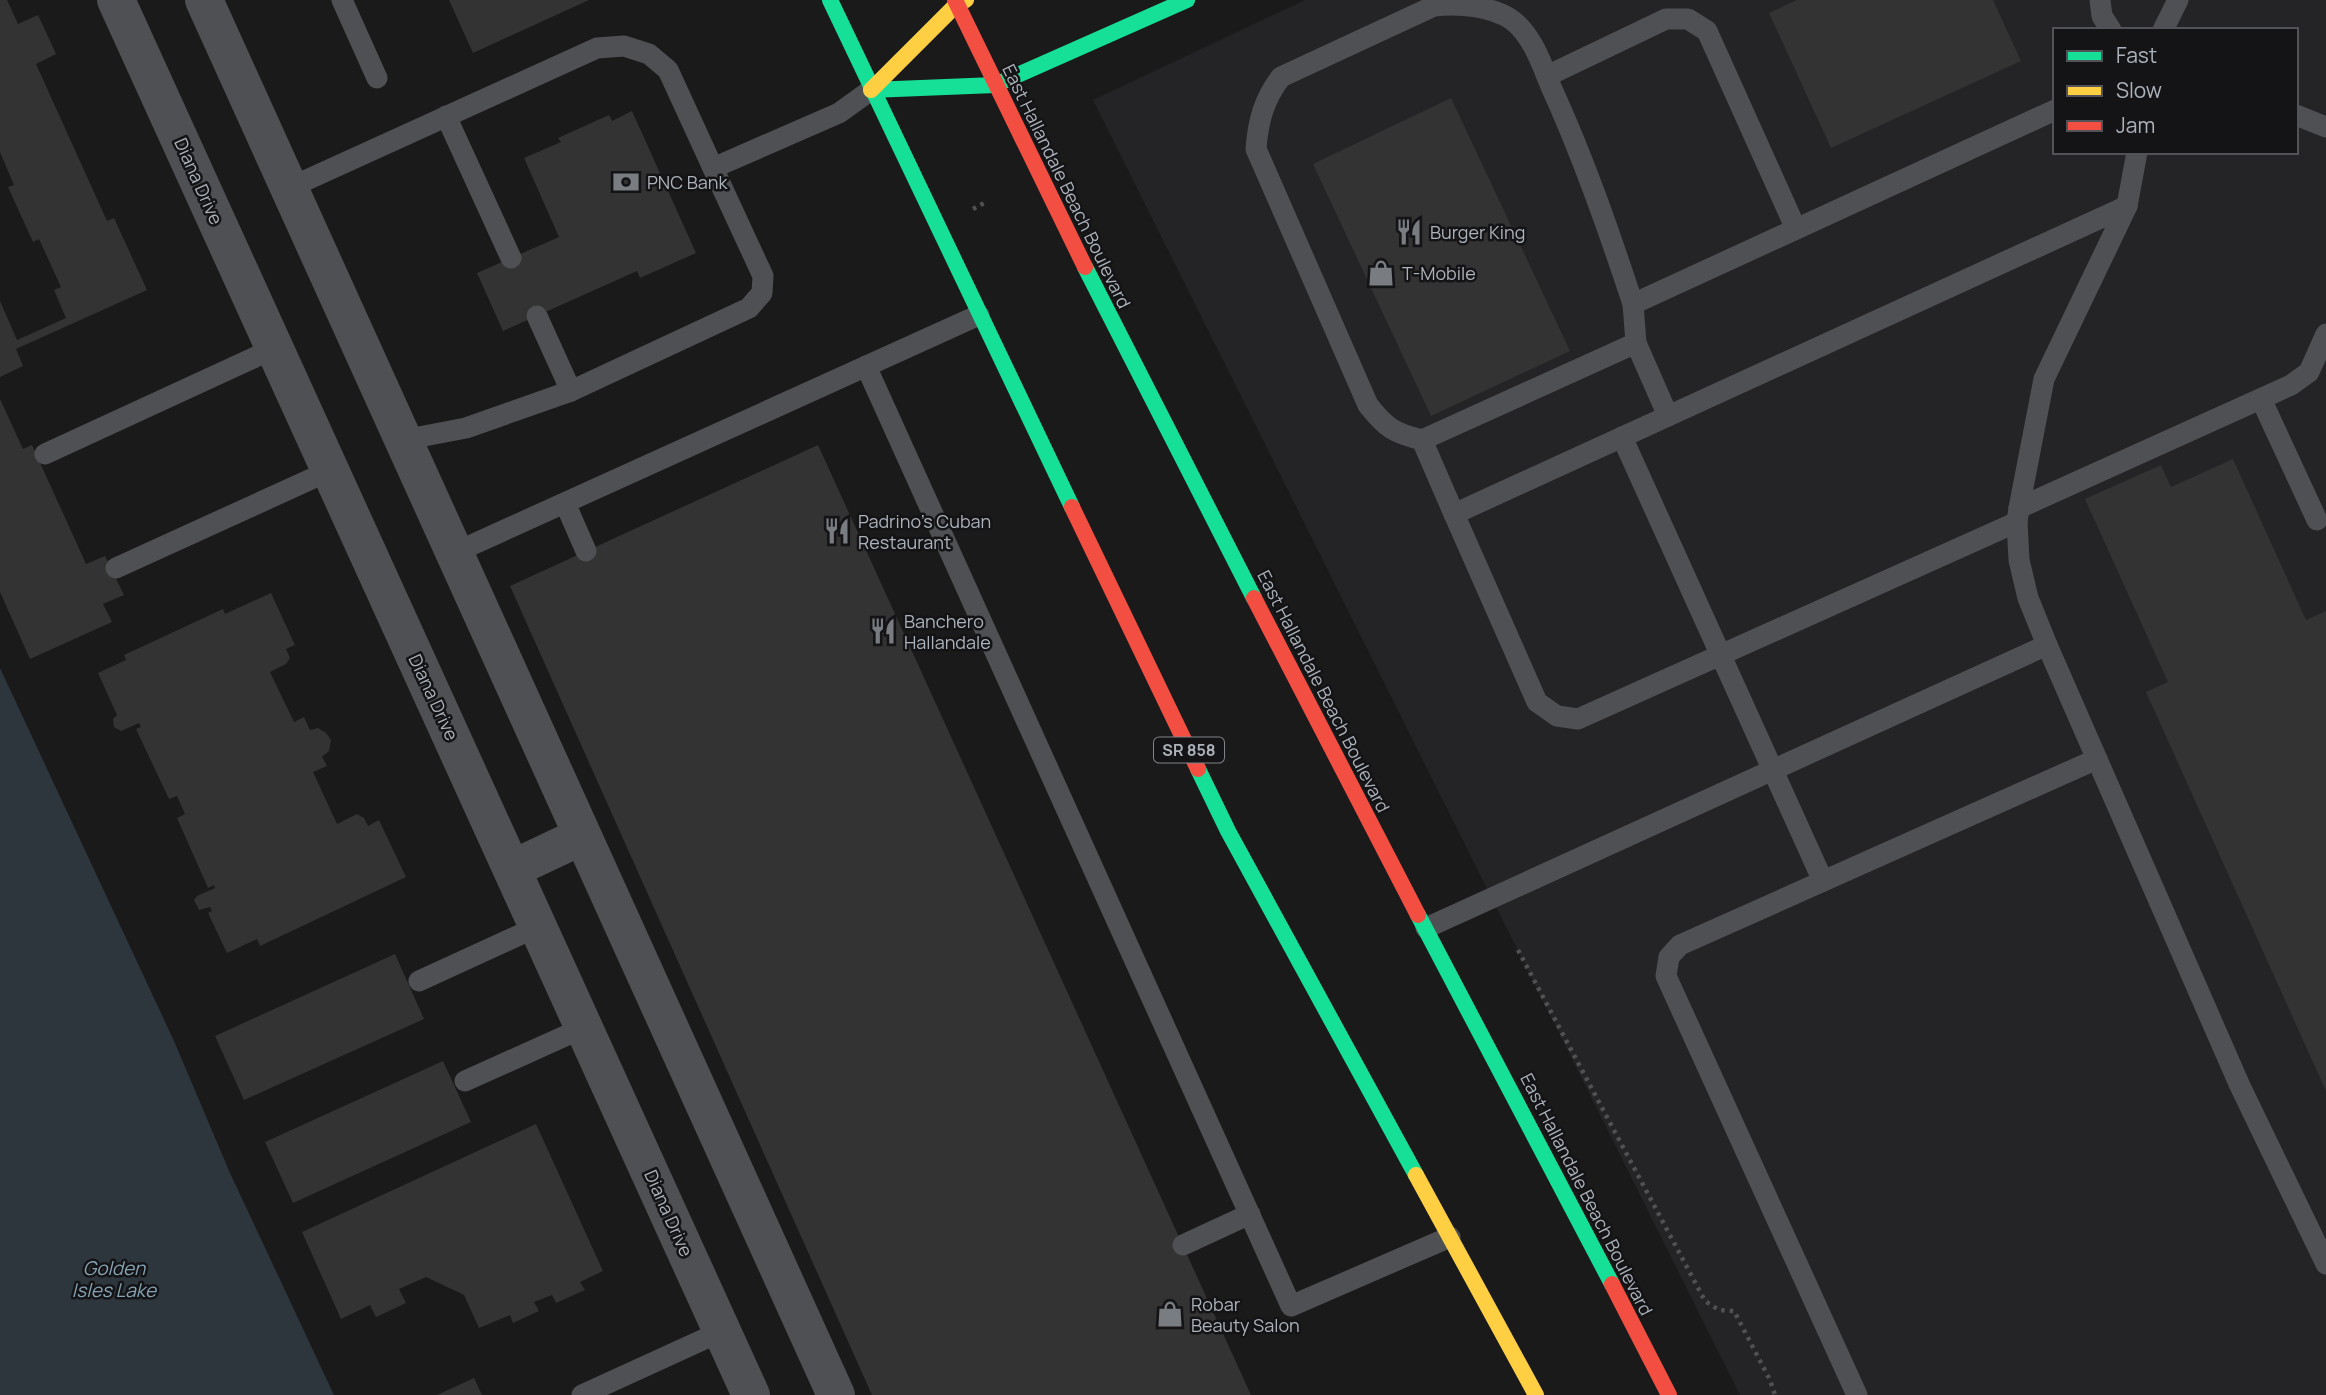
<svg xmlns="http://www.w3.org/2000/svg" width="2326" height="1395" font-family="Manrope,sans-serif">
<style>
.built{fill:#242426;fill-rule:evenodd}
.water{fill:#2d363c}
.building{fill:#333334}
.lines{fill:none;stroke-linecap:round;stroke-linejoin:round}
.path{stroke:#505154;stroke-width:4.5;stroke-dasharray:3.5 5;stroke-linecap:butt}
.lane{stroke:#4e5053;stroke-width:21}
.street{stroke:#4e5053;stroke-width:38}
.fast{stroke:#16e098;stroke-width:16}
.slow{stroke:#ffcf43;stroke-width:16}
.jam{stroke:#f24e42;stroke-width:16}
.labels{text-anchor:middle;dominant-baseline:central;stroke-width:5;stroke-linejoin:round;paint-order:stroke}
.shield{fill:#141416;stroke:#7e8389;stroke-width:2}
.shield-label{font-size:16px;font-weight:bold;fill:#acb2ba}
.street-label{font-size:18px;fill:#acb2ba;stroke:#141416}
.poi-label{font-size:18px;fill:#acb2ba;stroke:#141416;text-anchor:start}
.water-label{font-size:19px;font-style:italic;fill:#85a2b3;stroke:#141416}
</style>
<rect width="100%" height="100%" fill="#1a1a1a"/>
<path class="built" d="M1305,0H2326V1395H1740L1093,100ZM2055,30H2296V152H2055Z"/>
<path class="water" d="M0,668L174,1041L230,1173L334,1395H0Z"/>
<g class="building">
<path d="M0,0H7L18,24L38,15L56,54L36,64L107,221L114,218L147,290L16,349L23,366L0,377V301L17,340L66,318L54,290L61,287L39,239L33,242L8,187L14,185L0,152Z"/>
<path d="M449,0H589L473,53Z"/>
<path d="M1797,0H1993L2021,61L1831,148L1769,13Z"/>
<path d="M1451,98L1570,351L1431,416L1313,164Z"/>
<path d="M632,111L696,253L640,278L637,271L503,331L477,273L559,237L524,158L561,142L558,138L609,115L612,121Z"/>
<path d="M0,399L23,449L32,445L86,564L105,556L124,595L103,604L112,622L30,659L0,592Z"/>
<path d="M818,445L1251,1395H872L510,586Z"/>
<path d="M2233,459L2306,620L2326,611V1091L2146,692L2168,682L2085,499L2161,465L2171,487Z"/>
<path d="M271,593L295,645L286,649L290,658L286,664L270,672L294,722L304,717L310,730L318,728L326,733L331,740L329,751L322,757L327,766L313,772L337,824L357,814L364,818L368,826L379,820L406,877L260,946L257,939L227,953L208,913L212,911L210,907L199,910L194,900L197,896L215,888L214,885L208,888L177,818L185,814L177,796L169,799L136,729L141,727L139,723L121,731L114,727L113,719L117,715L98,673L126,660L124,655L223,609L225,614Z"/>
<path d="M395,954L424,1019L244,1100L215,1036Z"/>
<path d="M443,1061L471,1122L293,1203L265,1142Z"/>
<path d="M536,1124L603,1271L580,1282L585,1290L556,1303L552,1295L534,1302L539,1311L513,1323L510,1315L479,1328L464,1295L426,1277L399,1289L406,1303L376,1317L370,1305L341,1319L302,1232Z"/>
<path d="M474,1378L482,1395H437Z"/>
</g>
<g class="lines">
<g class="path">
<path d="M973,209L988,201"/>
<path d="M1518,950L1705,1301L1719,1310L1734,1311L1770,1380L1775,1395"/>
</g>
<g class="lane">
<path d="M342,0L377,78"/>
<path d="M2100,0L2102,16L2111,30"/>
<path d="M2163,30L2178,0"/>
<path d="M1547,76L1666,19H1688L1707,31L1796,229"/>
<path d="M2296,115L2326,127"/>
<path d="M446,116L511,258"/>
<path d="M2137,152L2127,206L2044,379L2019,508L2017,522L2019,560L2028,598L2047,645L2240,1086L2326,1264"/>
<path d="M289,188L597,48L624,46L649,54L668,70L713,168L839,113L871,90"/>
<path d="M537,316L571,391"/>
<path d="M1636,343L1633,304L2055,110"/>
<path d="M866,366L1291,1306L1450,1237"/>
<path d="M2261,399L2317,520"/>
<path d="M1622,437L1823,881"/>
<path d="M403,440L466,428L571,391L749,308L762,293L763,276L713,168"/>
<path d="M1422,440L1636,343L1668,416"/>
<path d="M45,454L275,348"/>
<path d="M565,503L586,551"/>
<path d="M2019,508L2291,385L2309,372L2326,334"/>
<path d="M1454,514L1422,440C1394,433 1386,428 1368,405L1256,149C1258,121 1264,99 1281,77L1434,6C1458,3 1492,6 1512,20C1533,36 1542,65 1552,89C1584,159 1609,231 1633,304"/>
<path d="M2017,522L1578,719L1557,716L1537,702L1454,514L2127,206"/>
<path d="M454,553L979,315"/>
<path d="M116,568L331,470"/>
<path d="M1426,928L2047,645"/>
<path d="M419,981L539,926"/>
<path d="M465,1081L585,1027"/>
<path d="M1183,1245L1250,1214"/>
<path d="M582,1395L722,1331"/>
<path d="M1857,1395L1666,976L1669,957L1680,945L2097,759"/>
</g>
<g class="street">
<path d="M116,0L751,1395"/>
<path d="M204,0L836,1395"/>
<path d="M512,869L582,836"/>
</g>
<g class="fast">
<path d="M830,0L1072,507"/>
<path d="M871,90L995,85L1187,0"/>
<path d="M1085,267L1254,598"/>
<path d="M1198,769L1228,831L1416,1175"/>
<path d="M1418,915L1612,1284"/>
</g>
<g class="slow">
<path d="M871,90L957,4L966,0"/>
<path d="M1416,1175L1536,1395"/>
</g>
<g class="jam">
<path d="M955,0L1085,267"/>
<path d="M1072,507L1198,769"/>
<path d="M1254,598L1418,915"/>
<path d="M1612,1284L1669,1395"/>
</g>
</g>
<defs>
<g id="bank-bare" transform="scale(2.1)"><path d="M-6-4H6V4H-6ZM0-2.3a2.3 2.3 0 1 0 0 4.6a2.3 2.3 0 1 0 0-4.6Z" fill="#797d82" stroke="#141416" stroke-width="2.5" paint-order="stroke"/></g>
<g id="restaurant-bare" transform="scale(2.1)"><path d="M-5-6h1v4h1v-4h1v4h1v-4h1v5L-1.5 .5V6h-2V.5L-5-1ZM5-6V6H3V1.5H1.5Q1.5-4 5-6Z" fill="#797d82" stroke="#141416" stroke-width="2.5" paint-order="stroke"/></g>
<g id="shop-bare" transform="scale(2.1)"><path d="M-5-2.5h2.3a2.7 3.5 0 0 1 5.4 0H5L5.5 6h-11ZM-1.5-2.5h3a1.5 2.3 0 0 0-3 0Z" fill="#797d82" stroke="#141416" stroke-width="2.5" paint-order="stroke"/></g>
</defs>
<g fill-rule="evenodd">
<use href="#bank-bare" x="626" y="182"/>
<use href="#restaurant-bare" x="1409" y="232"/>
<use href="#shop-bare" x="1381" y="273"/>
<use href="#restaurant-bare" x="837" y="531"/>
<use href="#restaurant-bare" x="883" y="631"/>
<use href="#shop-bare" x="1170" y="1314"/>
</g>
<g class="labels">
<rect class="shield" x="1154" y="737.5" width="70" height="25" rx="5"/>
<g class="shield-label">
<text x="1189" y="750">SR 858</text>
</g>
<g class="street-label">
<text transform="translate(199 181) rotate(66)">Diana Drive</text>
<text transform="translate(1067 186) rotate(64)">East Hallandale Beach Boulevard</text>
<text transform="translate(1324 691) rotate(63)">East Hallandale Beach Boulevard</text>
<text transform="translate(434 697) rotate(65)">Diana Drive</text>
<text transform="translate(1587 1194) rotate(63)">East Hallandale Beach Boulevard</text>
<text transform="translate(669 1213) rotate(66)">Diana Drive</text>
</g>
<g class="poi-label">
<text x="647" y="182">PNC Bank</text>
<text x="1430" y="232">Burger King</text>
<text x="1402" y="273">T-Mobile</text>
<text x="858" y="521">Padrino’s Cuban<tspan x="858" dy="21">Restaurant</tspan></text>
<text x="904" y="621">Banchero<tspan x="904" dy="21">Hallandale</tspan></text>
<text x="1191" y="1304">Robar<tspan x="1191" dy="21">Beauty Salon</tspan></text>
</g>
<g class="water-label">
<text x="114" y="1268">Golden<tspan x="114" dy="22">Isles Lake</tspan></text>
</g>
</g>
<rect x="2053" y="28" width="245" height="126" fill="#141416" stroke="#515358" stroke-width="2"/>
<rect x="2067" y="51" width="35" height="10" fill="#16e098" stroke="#515358" stroke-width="2"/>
<text x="2116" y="63" font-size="21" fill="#acb2ba">Fast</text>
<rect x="2067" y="86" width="35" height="10" fill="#ffcf43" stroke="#515358" stroke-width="2"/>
<text x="2116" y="98" font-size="21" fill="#acb2ba">Slow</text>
<rect x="2067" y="121" width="35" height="10" fill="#f24e42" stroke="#515358" stroke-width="2"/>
<text x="2116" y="133" font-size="21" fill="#acb2ba">Jam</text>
</svg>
